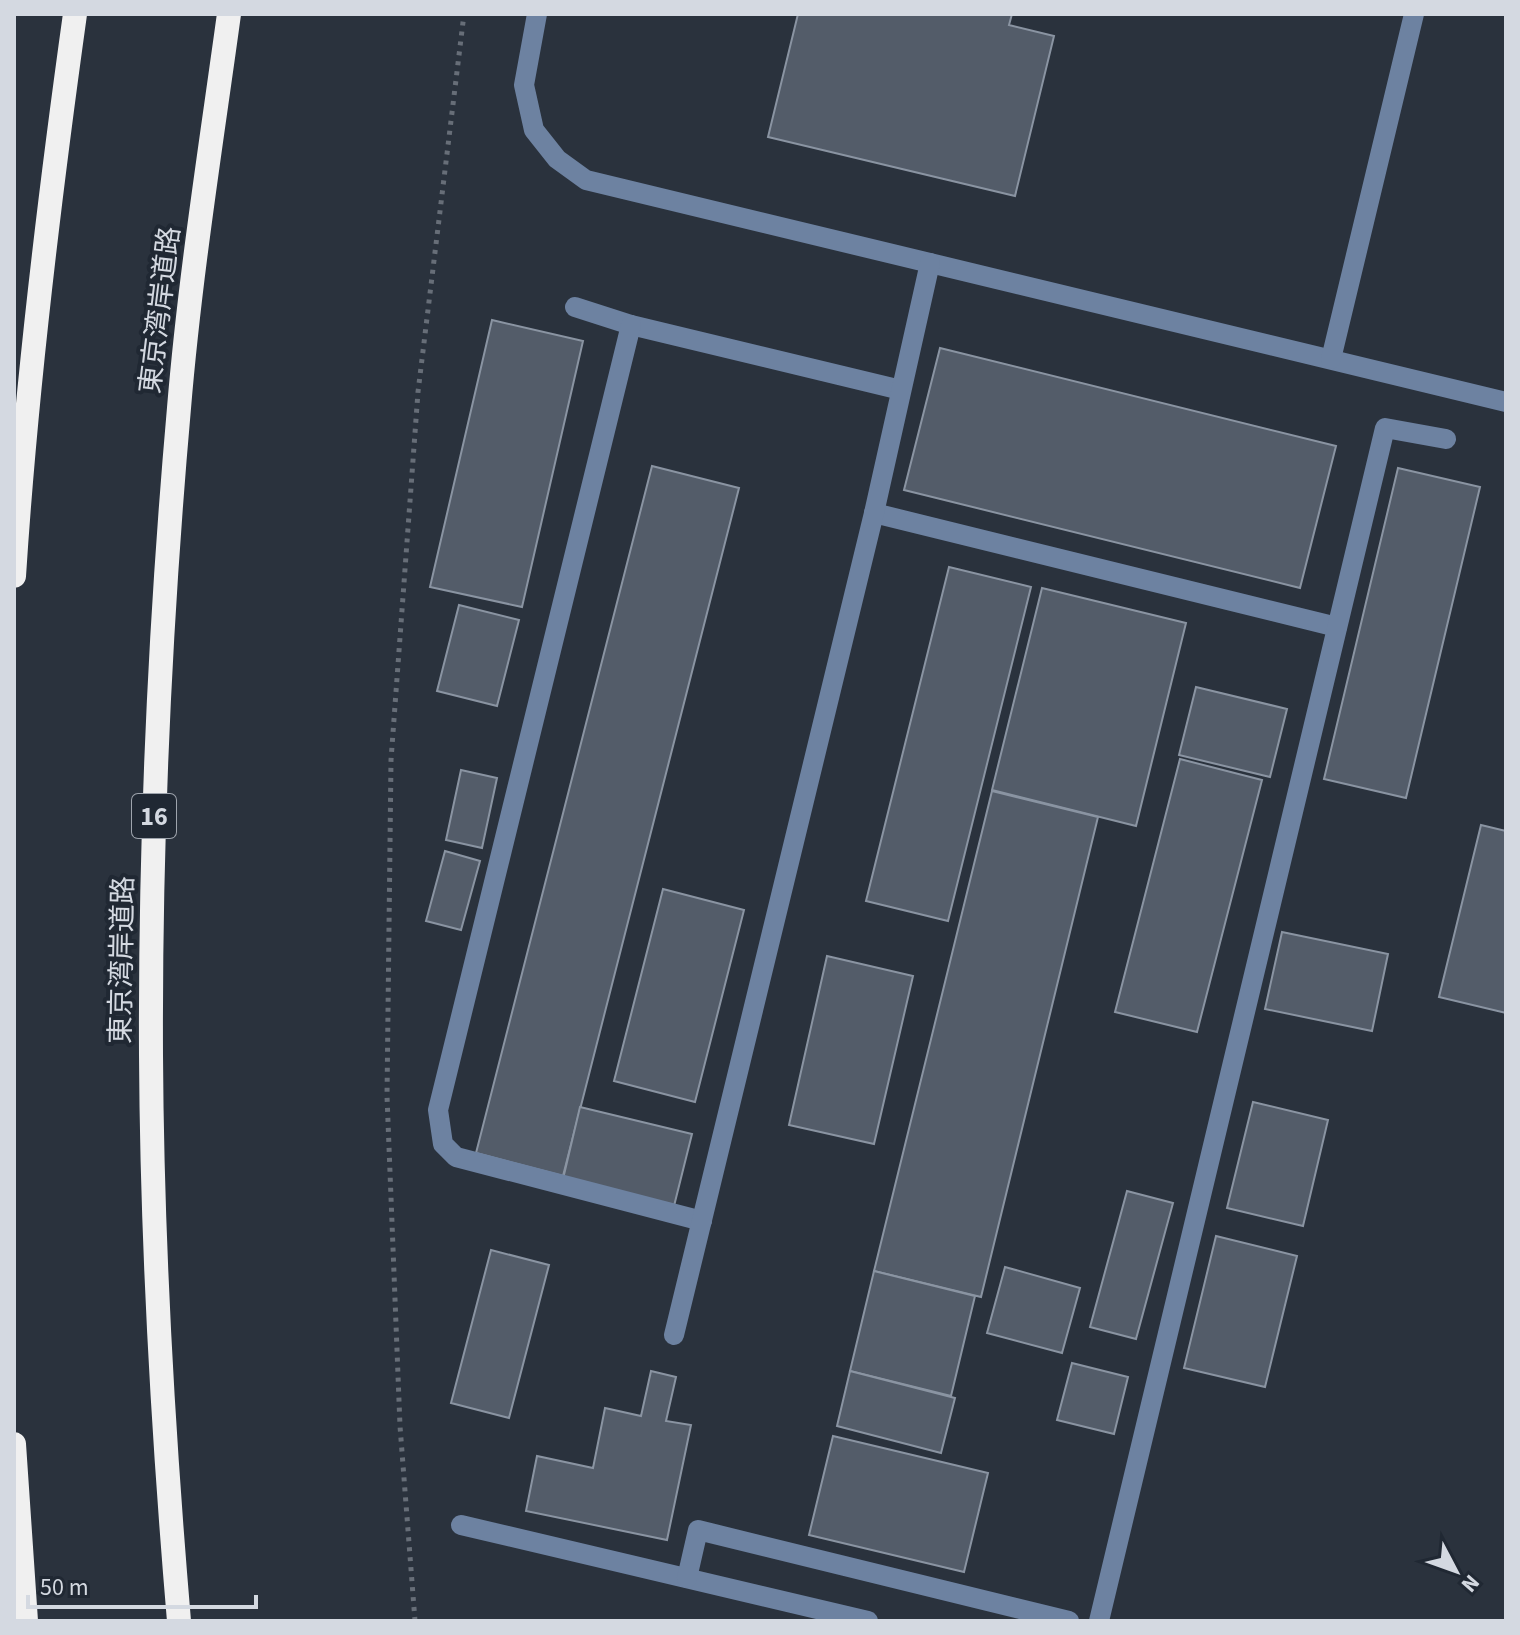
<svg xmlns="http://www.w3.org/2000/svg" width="1520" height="1635" font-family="'Source Sans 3','Noto Sans JP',sans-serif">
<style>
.building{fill:#535c69;stroke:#8a94a2;stroke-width:2}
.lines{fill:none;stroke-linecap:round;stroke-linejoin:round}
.path{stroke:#676e78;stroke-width:5;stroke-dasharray:4 6;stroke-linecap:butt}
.minor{stroke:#6d82a1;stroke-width:20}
.highway{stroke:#f0f0f0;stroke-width:24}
.labels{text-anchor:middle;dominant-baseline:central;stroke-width:8;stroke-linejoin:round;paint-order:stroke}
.shield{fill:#202833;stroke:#9ea4ad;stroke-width:2}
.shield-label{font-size:26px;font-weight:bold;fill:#d4d9e1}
.street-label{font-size:28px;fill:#d4d9e1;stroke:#202833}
</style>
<rect width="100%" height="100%" fill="#2a323d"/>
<g class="building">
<path d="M798,14H1012L1009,25L1054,36L1015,196L768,137Z"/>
<path d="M492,320L583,341L522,607L430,587Z"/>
<path d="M940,348L1336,446L1300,588L904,490Z"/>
<path d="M652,466L739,488L563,1176L476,1153Z"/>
<path d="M1398,468L1480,487L1406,798L1324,779Z"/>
<path d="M949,567L1031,587L948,921L866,901Z"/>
<path d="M1042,588L1186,623L1136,826L992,790Z"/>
<path d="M459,605L519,620L497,706L437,691Z"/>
<path d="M1196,687L1287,709L1270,777L1179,755Z"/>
<path d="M1180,759L1262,780L1197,1032L1115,1012Z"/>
<path d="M461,770L497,778L482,848L446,840Z"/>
<path d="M992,791L1098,817L981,1297L874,1271Z"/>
<path d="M1481,825L1506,831V1013L1439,997Z"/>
<path d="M445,851L480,861L461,930L426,921Z"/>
<path d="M663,889L744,910L695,1102L614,1081Z"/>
<path d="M1282,932L1388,954L1372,1031L1265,1009Z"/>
<path d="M827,956L913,976L874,1144L789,1125Z"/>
<path d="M1253,1102L1328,1120L1303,1226L1227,1208Z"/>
<path d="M580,1107L692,1134L674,1206L563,1179Z"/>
<path d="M1127,1191L1173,1203L1136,1339L1090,1327Z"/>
<path d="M1216,1236L1297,1256L1265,1387L1184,1368Z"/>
<path d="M491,1250L549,1265L509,1418L451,1403Z"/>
<path d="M1005,1267L1080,1288L1062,1353L987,1333Z"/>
<path d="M874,1271L975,1296L951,1396L850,1371Z"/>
<path d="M1072,1363L1128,1377L1114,1434L1057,1420Z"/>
<path d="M651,1371L676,1377L666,1421L691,1425L667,1540L526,1511L537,1456L593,1468L605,1408L641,1416Z"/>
<path d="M850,1371L955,1398L941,1453L837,1426Z"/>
<path d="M833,1436L988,1473L964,1572L809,1535Z"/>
</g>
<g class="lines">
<path class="path" d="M415,1621L400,1426L387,1096L391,760L418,392L464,14"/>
<g class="minor">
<path d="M537,14L524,85L534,130L557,159L586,180L1506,402"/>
<path d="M575,307L631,325L901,390"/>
<path d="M631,325L438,1110L443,1144L456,1157L702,1221"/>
<path d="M1331,359L1414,14"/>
<path d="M874,513L1337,627"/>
<path d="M674,1335L874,513L930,263"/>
<path d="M461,1525L868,1621"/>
<path d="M687,1578L698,1530L1069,1621"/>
<path d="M1099,1621L1385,428L1446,439"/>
</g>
<g class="highway">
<path d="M14,576C26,388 49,200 75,14"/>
<path d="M14,1444L26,1621"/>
<path d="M179,1621C163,1433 152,1244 151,1055C150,839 160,623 179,408C190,276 211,145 229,14"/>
</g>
</g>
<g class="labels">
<rect class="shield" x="132" y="794" width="44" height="44" rx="6"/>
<g class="shield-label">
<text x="154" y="816">16</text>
</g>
<g class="street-label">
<text transform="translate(160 310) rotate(-83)">東京湾岸道路</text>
<text transform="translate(122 960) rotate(-89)">東京湾岸道路</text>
</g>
</g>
<rect width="1520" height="1635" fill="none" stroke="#d4d9e1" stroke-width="32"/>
<g transform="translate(1456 1571) rotate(131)" stroke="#202833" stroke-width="6" paint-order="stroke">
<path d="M0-6L14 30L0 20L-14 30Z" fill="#d4d9e1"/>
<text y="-12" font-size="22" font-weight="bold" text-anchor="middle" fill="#d4d9e1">N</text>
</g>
<path d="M28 1595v12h228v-12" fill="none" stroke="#d4d9e1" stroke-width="4"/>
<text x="40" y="1595" font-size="24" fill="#d4d9e1" stroke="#202833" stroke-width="6" paint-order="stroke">50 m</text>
</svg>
